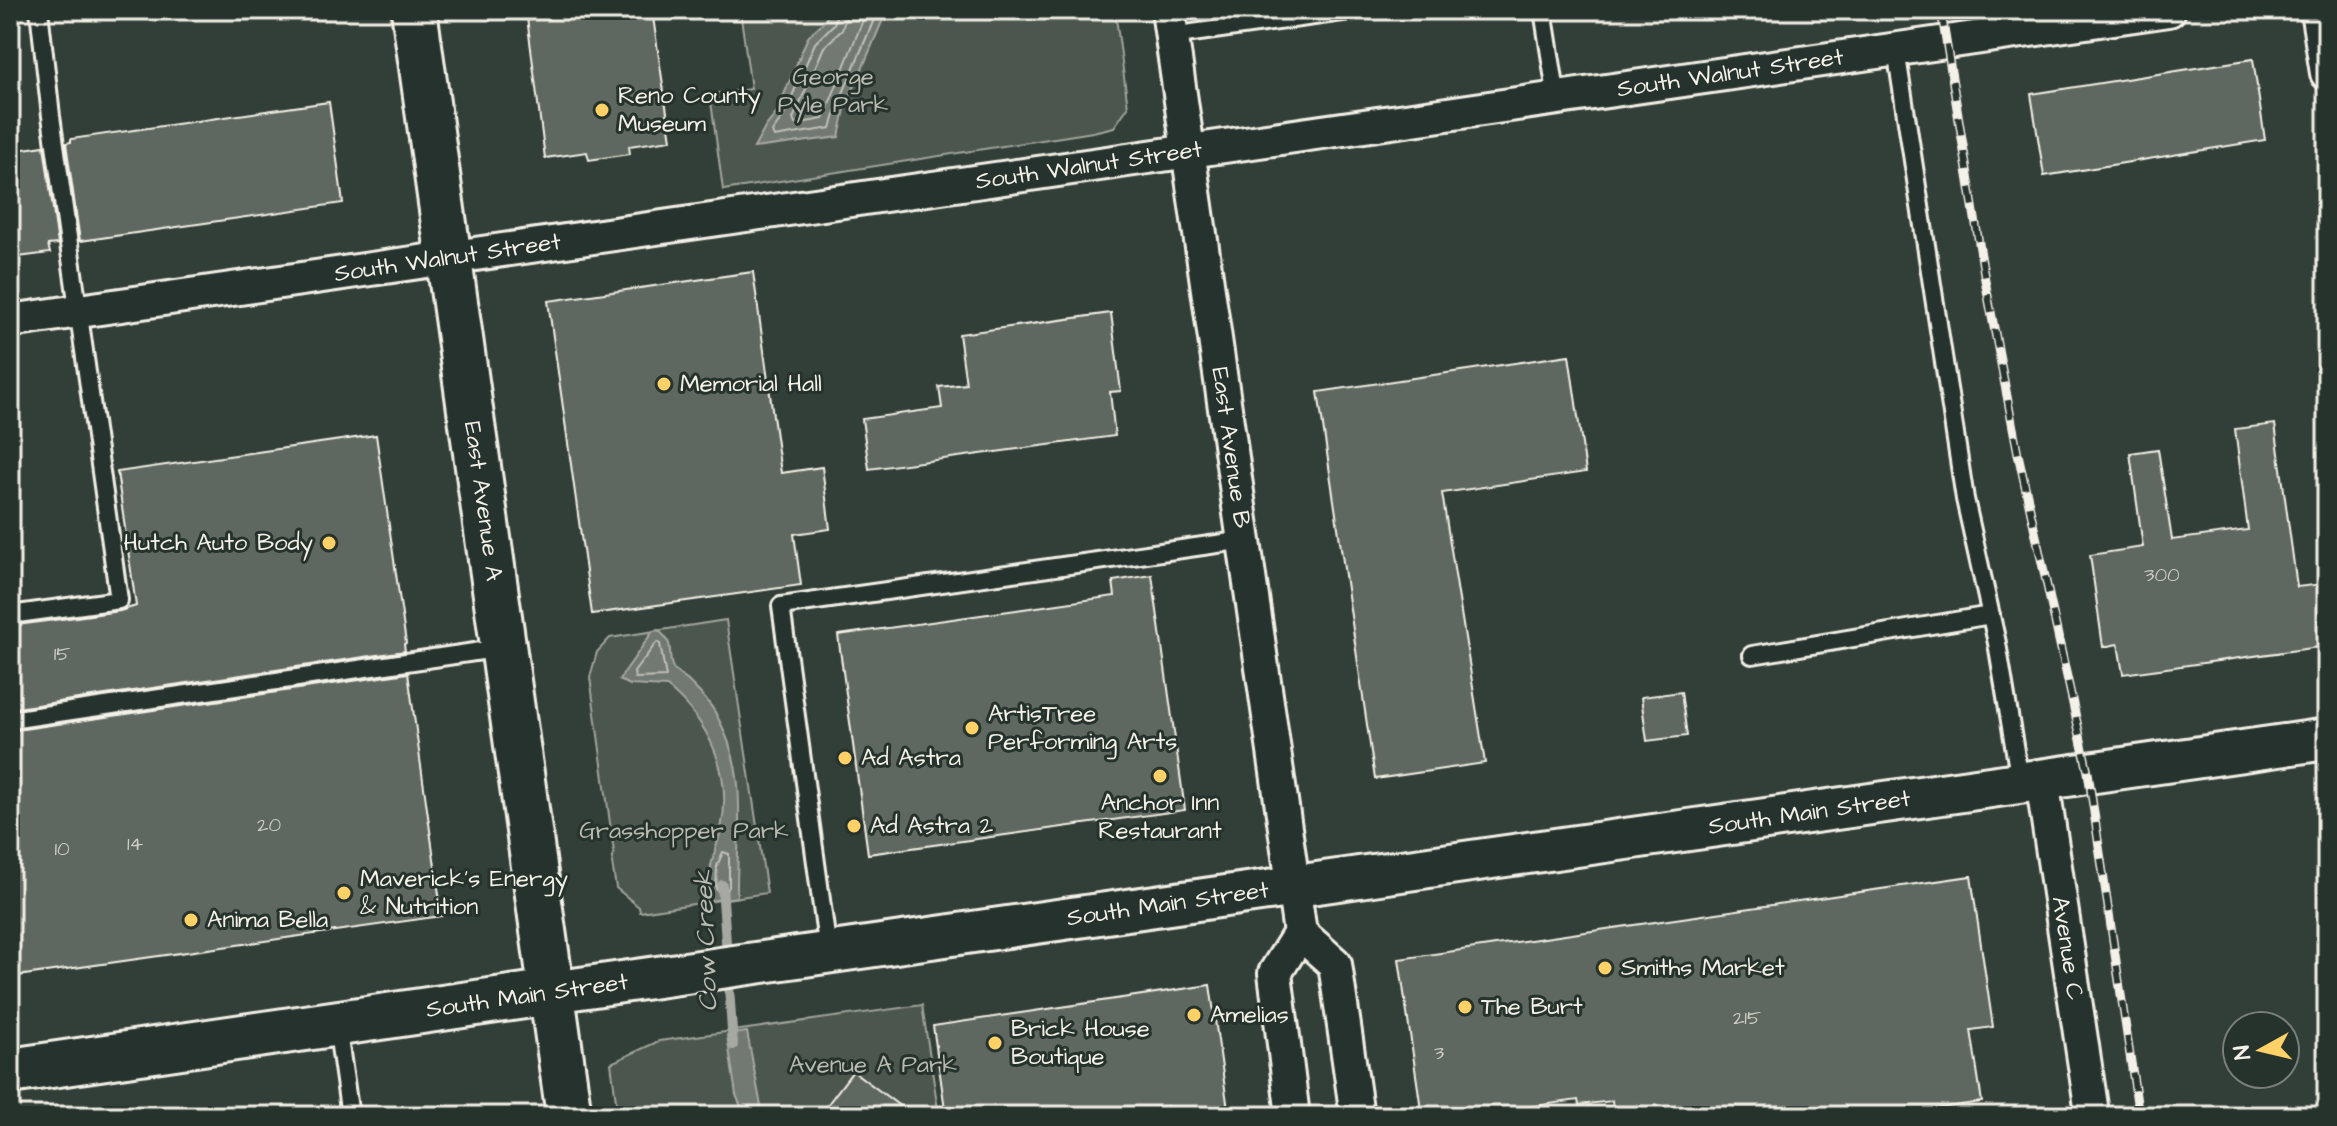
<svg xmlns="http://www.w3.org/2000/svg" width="2337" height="1126" font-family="'Architects Daughter',sans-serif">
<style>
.green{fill:#4c564f;stroke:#a0a49c;stroke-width:2}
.water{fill:#727972;stroke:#a6a9a1;stroke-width:2}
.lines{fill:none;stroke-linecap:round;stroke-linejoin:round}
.shore{stroke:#c0c1b9;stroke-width:2}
.stream{stroke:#a6a9a1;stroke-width:10}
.building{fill:#5f6861;stroke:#f4f1e8;stroke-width:2}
.service-casing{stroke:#f4f1e8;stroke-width:22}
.minor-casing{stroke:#f4f1e8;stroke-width:38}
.tertiary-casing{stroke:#f4f1e8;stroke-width:46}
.secondary-casing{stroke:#f4f1e8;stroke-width:50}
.primary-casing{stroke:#f4f1e8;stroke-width:50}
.service{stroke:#26332d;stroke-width:16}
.minor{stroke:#26332d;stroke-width:32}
.tertiary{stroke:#26332d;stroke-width:40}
.secondary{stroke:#26332d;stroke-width:44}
.primary{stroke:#26332d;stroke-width:44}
.rail-casing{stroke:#f4f1e8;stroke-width:9}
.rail{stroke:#26332d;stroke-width:6;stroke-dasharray:18;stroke-linecap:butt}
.poi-dot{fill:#ffd166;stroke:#26332d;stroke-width:3}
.labels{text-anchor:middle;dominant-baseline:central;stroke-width:6;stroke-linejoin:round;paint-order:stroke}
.number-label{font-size:20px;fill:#cfcfc6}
.street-label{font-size:24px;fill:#f4f1e8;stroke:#26332d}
.park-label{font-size:24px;fill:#b9bbb2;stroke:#26332d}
.poi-label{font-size:24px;fill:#f4f1e8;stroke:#26332d;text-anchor:start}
.water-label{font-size:26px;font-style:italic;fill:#babbb3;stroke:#26332d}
</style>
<rect width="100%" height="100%" fill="#323e38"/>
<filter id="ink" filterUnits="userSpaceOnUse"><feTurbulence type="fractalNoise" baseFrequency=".0125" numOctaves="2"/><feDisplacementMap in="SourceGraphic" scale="16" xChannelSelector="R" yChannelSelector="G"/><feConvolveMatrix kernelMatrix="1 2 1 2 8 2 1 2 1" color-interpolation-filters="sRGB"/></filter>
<g filter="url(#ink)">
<g class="green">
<path d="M740,10H1115L1128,107L1114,127L1093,132L723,190L710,94L751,89Z"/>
<path d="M726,620L767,893L640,912L639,907L616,888L612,863L614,852L590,677L597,652L610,638Z"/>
<path d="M922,1005L939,1116H618L611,1063L659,1041Z"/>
</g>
<g class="water">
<path d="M830,10H887L845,109L839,137L754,148L766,126L776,114L807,39C814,27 826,25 830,10Z"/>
<path d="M658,630C677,645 666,654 673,668C675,672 683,677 687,680C697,690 708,700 715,712C751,777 736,827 737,897L709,901C705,874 715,855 721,829C733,774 710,722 667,687L630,685L619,680L653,631Z"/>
<path d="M747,1032L761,1106L766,1116H745L736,1095L727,1035Z"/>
</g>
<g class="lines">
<g class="shore">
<path d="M838,10L834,24L815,43L783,117L772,132L774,137L831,128L838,105L878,10"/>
<path d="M848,10L842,30L824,47L793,119L795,124L823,119L867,10"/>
<path d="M657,642L660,644L666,677L635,678L634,672Z"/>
<path d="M723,852L729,854V887L727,890L719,892L716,889L717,866Z"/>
</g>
<g class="stream">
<path d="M722,885L727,957"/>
<path d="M728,973L733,1045"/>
</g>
</g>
<g class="building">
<path d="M526,10H652L671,140L629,146L630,154L589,160L587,152L545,158Z"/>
<path d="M2253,59L2265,140L2044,176L2031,94Z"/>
<path d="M329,102L343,203L80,241L66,143L71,142V139Z"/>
<path d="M44,146L58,244L48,245L50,253L10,258V151Z"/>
<path d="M753,272L781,473L822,467L830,529L794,534L801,585L592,614L548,301Z"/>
<path d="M1111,313L1121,391L1110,392L1115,436L869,469L862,419L942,408L939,387L966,384L959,334Z"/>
<path d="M1569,355L1586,472L1442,493L1485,763L1375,779L1318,392Z"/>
<path d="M2275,424L2297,587L2323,584L2327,614V646L2123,674L2118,644L2103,647L2090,555L2143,547L2130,453L2158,449L2172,540L2248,530L2235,429Z"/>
<path d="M376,435L406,643L404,644L405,651L10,709V626L120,611L136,606L117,472Z"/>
<path d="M1152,575L1185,810L868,854L838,635L1115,596L1113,581Z"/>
<path d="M408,673L442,916L10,977V731Z"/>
<path d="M1681,692L1687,736L1647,741L1641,697Z"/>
<path d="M1971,876L1993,1027L1971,1030L1982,1102L1926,1110L1927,1116H1614L1612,1101L1579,1105L1578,1100L1520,1108L1522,1116H1422L1399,959Z"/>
<path d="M1210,985L1229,1116H1169L1167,1106L1097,1116H946L933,1026Z"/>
<path d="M853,1071L913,1116H819Z"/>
</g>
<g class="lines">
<g class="service-casing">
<g id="service">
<path d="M1543,10L1557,99"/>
<path d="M1171,36L1357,10"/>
<path d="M1896,50L1965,499L1997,643L2020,781"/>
<path d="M10,615L119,600L51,116L39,10"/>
<path d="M1752,655L1991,615"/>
<path d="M10,720L502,648"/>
<path d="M828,951L781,606L1245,540"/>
<path d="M337,1025L350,1116"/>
</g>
</g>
<g class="minor-casing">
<g id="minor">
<path id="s1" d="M1168,10L1300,933L1335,964L1357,1116"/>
<path d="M2317,10L2327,73"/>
<path id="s2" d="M10,321L2169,10"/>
<path id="s3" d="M2042,780L2091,1106L2089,1116"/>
<path d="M1293,1116L1275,973L1300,933"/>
</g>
</g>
<g class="tertiary-casing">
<g id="tertiary">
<path id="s4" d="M552,992L2327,739"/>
</g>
</g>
<g class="secondary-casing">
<path id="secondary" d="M10,1071L552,992"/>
</g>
<g class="primary-casing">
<g id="primary">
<path id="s5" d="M414,10L569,1116"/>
</g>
</g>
<use href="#service" class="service"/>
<use href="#minor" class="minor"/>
<use href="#tertiary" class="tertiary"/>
<use href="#secondary" class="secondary"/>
<use href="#primary" class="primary"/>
<g class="rail-casing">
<path id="rail" d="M1941,10L1985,280L2018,454L2088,772L2139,1116"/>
</g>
<use href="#rail" class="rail"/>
</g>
</g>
<g class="poi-dot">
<circle cx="602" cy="110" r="8"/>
<circle cx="664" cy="384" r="8"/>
<circle cx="329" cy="543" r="8"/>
<circle cx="972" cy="728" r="8"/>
<circle cx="845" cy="758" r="8"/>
<circle cx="1160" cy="776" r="8"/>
<circle cx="854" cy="826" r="8"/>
<circle cx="344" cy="893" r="8"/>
<circle cx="191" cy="920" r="8"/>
<circle cx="1605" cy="968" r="8"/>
<circle cx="1465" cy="1007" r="8"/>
<circle cx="1194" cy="1015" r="8"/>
<circle cx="995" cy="1043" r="8"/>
</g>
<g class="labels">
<g class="number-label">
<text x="2162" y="575">300</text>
<text x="62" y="654">15</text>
<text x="269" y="825">20</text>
<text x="135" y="844">14</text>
<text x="62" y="849">10</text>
<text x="1747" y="1018">215</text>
<text x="1439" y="1053">3</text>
</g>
<g class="street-label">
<text stroke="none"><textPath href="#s2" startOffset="1738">South Walnut Street</textPath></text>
<text stroke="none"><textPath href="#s2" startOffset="1090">South Walnut Street</textPath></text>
<text stroke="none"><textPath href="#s2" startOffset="442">South Walnut Street</textPath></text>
<text stroke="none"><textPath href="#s1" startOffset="442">East Avenue B</textPath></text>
<text stroke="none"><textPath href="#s5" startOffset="496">East Avenue A</textPath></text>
<text stroke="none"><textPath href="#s4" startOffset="1270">South Main Street</textPath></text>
<text stroke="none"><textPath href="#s4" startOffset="622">South Main Street</textPath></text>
<text stroke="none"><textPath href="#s3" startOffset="170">Avenue C</textPath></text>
<text transform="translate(527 996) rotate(-8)">South Main Street</text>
</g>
<g class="park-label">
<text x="833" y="77">George<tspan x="833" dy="28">Pyle Park</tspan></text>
<text x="684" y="831">Grasshopper Park</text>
<text x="873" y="1065">Avenue A Park</text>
</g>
<g class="poi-label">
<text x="618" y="96">Reno County<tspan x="618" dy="28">Museum</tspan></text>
<text x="680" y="384">Memorial Hall</text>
<text x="313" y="543" text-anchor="end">Hutch Auto Body</text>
<text x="988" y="714">ArtisTree<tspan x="988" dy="28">Performing Arts</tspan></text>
<text x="861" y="758">Ad Astra</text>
<text x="1160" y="803" text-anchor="middle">Anchor Inn<tspan x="1160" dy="28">Restaurant</tspan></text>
<text x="870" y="826">Ad Astra 2</text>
<text x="360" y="879">Maverick's Energy<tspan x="360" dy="28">&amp; Nutrition</tspan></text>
<text x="207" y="920">Anima Bella</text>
<text x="1621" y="968">Smiths Market</text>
<text x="1481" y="1007">The Burt</text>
<text x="1210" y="1015">Amelias</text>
<text x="1011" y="1029">Brick House<tspan x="1011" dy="28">Boutique</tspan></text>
</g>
<g class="water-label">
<text transform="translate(706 941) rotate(-92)">Cow Creek</text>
</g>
</g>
<rect width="2337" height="1126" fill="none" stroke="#26332d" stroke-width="40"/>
<rect x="20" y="20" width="2297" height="1086" fill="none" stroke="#f4f1e8" stroke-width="3" filter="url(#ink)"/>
<g transform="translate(2261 1050) rotate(262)"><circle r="38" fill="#26332d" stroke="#787f78" stroke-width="2"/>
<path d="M0-6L14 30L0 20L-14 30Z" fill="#ffd166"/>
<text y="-12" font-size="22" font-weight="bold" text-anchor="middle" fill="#f4f1e8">N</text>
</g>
</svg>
